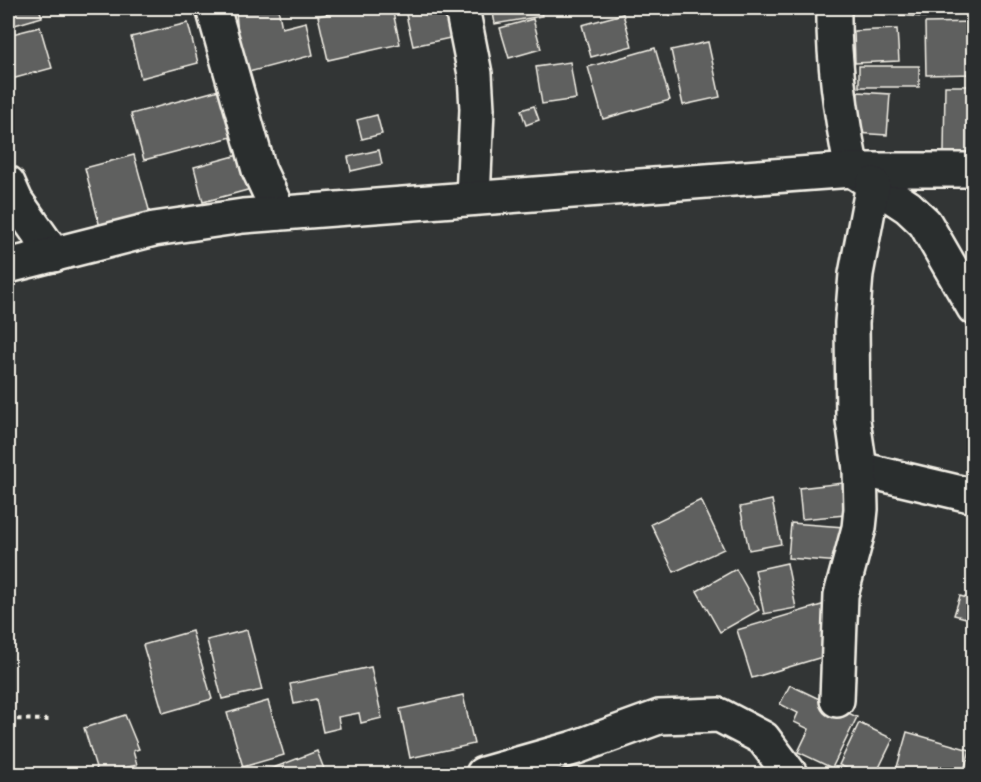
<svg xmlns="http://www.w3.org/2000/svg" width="981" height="782" font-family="Delius,sans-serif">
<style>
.building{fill:#5f605f;stroke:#f4f1e8;stroke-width:1.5}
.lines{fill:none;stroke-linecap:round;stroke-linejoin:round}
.minor-casing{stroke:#f4f1e8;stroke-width:38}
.path{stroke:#f4f1e8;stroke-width:4;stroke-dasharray:4.5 4.5;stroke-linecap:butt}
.minor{stroke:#2a2d2e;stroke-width:33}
</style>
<rect width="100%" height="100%" fill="#323535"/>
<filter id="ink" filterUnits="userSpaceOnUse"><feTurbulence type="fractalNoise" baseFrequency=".0167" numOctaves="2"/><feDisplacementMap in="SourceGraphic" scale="12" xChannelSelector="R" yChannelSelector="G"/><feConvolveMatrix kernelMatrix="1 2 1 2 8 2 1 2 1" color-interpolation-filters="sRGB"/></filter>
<g filter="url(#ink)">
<g class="building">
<path d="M8,8H39L42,17L8,27Z"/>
<path d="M249,8H278L282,28L306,22L313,55L241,74L236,11Z"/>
<path d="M355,8H392L400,44L328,60L318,16Z"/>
<path d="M415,8H458L464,35L413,46L405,10Z"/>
<path d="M492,8H540L542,16L495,24Z"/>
<path d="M670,8H750V9L670,16Z"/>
<path d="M880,8H925V17L880,14Z"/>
<path d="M623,14L632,46L591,57L582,25Z"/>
<path d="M533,19L541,49L509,58L500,28Z"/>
<path d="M974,22V74L926,75L925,23Z"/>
<path d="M188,23L198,63L141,78L131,37Z"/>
<path d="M40,27L52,68L8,80V35Z"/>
<path d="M897,29L899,61L855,63L854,31Z"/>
<path d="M708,42L720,97L683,105L671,50Z"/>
<path d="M655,48L670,100L603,119L588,67Z"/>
<path d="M570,62L576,99L542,104L536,67Z"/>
<rect x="859" y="66" width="60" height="21"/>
<path d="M945,86H974V153H944Z"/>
<path d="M230,87L243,134L144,160L131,114Z"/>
<path d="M858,92L890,94L887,135L855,133Z"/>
<path d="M534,106L539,120L526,125L521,110Z"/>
<path d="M377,115L382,134L362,139L357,120Z"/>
<path d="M379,150L382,164L351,171L348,157Z"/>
<path d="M246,153L255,188L203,202L194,167Z"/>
<path d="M134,155L151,217L101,231L85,168Z"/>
<path d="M852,482L856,514L802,519L799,488Z"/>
<path d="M701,500L724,549L674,572L651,524Z"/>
<path d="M772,500L781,544L749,550L740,507Z"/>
<path d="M791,523L844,527L841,562L788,558Z"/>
<path d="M787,563L796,608L764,614L755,570Z"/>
<path d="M736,569L759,610L720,632L697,591Z"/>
<path d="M960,596L974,600V620L954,615Z"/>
<path d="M825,604L839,652L752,678L737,630Z"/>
<path d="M247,630L262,690L222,699L207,640Z"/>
<path d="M192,631L212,699L163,713L143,645Z"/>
<path d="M371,667L382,718L361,723L359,713L338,717L340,728L323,732L316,699L294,704L290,684Z"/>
<path d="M790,685L857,717L832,768L798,752L809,729L794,722L798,713L780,704Z"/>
<path d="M463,695L474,744L410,758L400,709Z"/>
<path d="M268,701L284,755L243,767L227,713Z"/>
<path d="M125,715L139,749L133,751L137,765L98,774L84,728Z"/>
<path d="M859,723L893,739L876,774H859L839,765Z"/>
<path d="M907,732L970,750L963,774H895Z"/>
<path d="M317,751L326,774H264L263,772Z"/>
</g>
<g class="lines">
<g class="minor-casing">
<g id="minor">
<path d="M213,8L259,170L279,213"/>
<path d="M462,8L475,74L477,109L473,198"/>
<path d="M834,8C833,63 841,116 852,170L908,207L925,223L974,308"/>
<path d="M8,183L16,201L54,255"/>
<path d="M8,266L154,229L243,216L852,170H974"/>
<path d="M860,469L974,496"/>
<path d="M837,700L841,595L859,528L861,509L860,469L853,420L852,323L856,274L873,184"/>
<path d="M483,774L574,748L659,717L719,715L763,738L790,774"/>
</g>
</g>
<path class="path" d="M8,719L50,720"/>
<use href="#minor" class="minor"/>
</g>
</g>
<rect width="981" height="782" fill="none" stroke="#2a2d2e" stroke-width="30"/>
<rect x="15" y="15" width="951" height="752" fill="none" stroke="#f4f1e8" stroke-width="2" filter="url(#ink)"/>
</svg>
